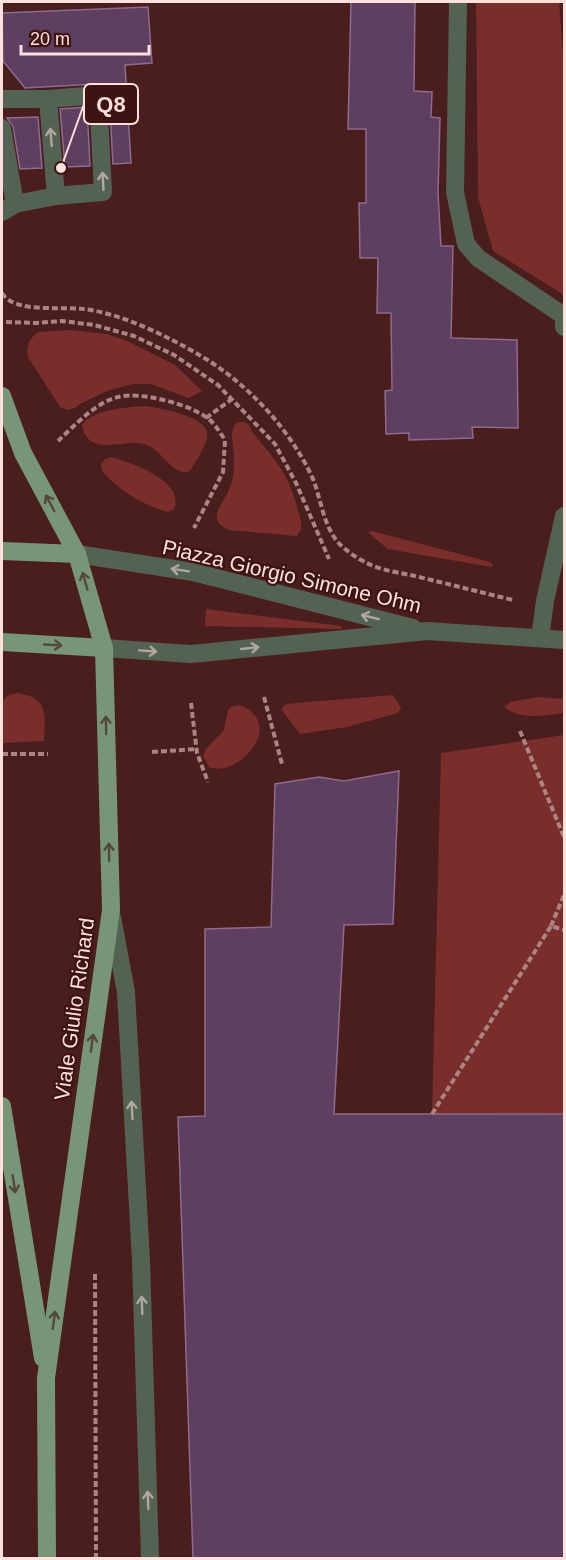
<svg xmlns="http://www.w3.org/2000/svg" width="566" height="1560" font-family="Arial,sans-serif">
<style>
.green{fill:#792e2b}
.building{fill:#5e3f60;stroke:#8d6b8e;stroke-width:1.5}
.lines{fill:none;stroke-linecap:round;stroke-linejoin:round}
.path{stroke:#aa8583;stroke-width:4;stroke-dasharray:6 3;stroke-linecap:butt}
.minor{stroke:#536253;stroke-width:18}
.major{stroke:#779678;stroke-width:18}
.oneway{stroke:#b1a79f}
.oneway2{stroke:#55483b}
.labels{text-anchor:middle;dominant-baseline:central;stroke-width:4.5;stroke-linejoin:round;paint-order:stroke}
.street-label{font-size:21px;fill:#fee0dd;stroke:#3e1412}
.leader{fill:none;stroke:#fee0dd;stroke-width:2}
.callout-dot{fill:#fee0dd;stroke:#3e1412;stroke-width:2}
.callout{fill:#3e1412;stroke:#fee0dd;stroke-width:2}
.callout-label{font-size:22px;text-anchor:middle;font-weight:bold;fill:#fee0dd}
</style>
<rect width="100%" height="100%" fill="#4a1e1c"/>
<g class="green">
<path d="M476,2H559L564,68V295L493,251L478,197Z"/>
<path d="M70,330L106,334L125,340L175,365L202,391L189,398L151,384H133L107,391L80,404L75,408L68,410L60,407L28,357C26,346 29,339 38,332Z"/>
<path d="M146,406C159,408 206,416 207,433C208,444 196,461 190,471C172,478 162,448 144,444C123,439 88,458 82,425C92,409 128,407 146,406Z"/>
<path d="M237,422H244L248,424C254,437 266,447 274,459C286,474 294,492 298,511C301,521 305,529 296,536L230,530C203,520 225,503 230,487C234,478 234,468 234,459C234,447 228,431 237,422Z"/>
<path d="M111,457C130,462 186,481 174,509L168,512C142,505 120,491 102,471L101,465L105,459Z"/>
<path d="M372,531L490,562L493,565L491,567L388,549L370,534L369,532Z"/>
<path d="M206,609L341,626L342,629L205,626Z"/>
<path d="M17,693C49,697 45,715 44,741L2,743V702L7,696Z"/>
<path d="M393,695L401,708L398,713L347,727L300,734L281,709L286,704Z"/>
<path d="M538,697L564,699V713C545,715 521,721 504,707L510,702Z"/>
<path d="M240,705C287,724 238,779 209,767L203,756L206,749L224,730L228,710L233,706Z"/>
<path d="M564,735V1113L432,1114L441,753Z"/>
</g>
<g class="building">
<path d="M351,2H415L414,91L432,92L431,117L440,118L438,193L441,246H453L451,338L517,340L518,428L472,427L473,438L409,440V433L386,434L385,391L392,390L391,313H377L378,258H360L359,203H366V129H348Z"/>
<path d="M148,7L152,63L125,65L131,163L113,164L109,94L107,88L97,84L25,88L3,61L2,13Z"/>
<path d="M87,107L90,166L65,167L60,109Z"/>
<path d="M38,117L42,168L20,169L13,126L7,118Z"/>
<path d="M399,771L393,924L344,925L334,1114H564V1558H193L178,1117L205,1116V929L271,927L275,784L319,777L344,781Z"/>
</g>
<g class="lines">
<g class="path">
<path d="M2,293C15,314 61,306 83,309C121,313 169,337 201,356C247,383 291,430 313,479C322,502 324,532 344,548C352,555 362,561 371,565C385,571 401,573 415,576C448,584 480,592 513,600"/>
<path d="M6,322L36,323L62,321L94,325L134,336L174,355L218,385L275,444L296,483L329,559"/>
<path d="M206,418L232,399"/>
<path d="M58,441C74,426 96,402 118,397C141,391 194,405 211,421C217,427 221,434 225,440L223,472L194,528"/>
<path d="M264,697L282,764"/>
<path d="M191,703L197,753L208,782"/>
<path d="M520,731L564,837"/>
<path d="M152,752L197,749"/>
<path d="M2,754H48"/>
<path d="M551,926L564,895"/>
<path d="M432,1114L551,926L564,930"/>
<path d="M95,1274L96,1558"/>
</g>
<g class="minor">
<path d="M458,2L455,192L466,244L478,258L564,316V327"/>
<path d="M2,99H48L56,196L15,204"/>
<path d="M48,99L98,95L103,192L56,196"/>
<path d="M2,128L15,204L2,212"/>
<path d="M77,554L193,572L413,628"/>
<path d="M540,638L545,601L564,516"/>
<path d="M104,648L191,654L427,631L564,640"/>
<path d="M112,917L126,992L141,1260L150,1558"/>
</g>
<g class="major">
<path d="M2,396L23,453L77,554L104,648L111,910L46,1378L47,1558"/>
<path d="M2,551L77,554"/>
<path d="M2,642L104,648"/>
<path d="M2,1106L43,1358"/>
</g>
</g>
<defs><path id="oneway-shaft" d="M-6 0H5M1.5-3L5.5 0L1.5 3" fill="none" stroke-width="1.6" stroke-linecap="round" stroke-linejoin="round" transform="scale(1.5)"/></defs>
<g class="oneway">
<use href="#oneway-shaft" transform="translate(51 137) rotate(-95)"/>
<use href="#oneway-shaft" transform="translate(103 181) rotate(-93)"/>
<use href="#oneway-shaft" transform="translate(180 570) rotate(-171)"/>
<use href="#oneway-shaft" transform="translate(370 617) rotate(-166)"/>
<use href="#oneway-shaft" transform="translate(250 648) rotate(-6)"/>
<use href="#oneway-shaft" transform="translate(148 651) rotate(4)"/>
<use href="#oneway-shaft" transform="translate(132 1110) rotate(-93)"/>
<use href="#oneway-shaft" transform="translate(142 1305) rotate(-92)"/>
<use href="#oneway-shaft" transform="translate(148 1500) rotate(-92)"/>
</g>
<g class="oneway2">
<use href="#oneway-shaft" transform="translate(50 503) rotate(-118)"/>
<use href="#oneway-shaft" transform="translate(85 581) rotate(-106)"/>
<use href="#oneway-shaft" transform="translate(53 645) rotate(3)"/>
<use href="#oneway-shaft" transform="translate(106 725) rotate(-91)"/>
<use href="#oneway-shaft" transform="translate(109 852) rotate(-91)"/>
<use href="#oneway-shaft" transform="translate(92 1043) rotate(-82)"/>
<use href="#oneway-shaft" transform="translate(14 1184) rotate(81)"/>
<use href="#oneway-shaft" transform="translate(54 1320) rotate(-82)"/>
</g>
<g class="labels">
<g class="street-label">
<text transform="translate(292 576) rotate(13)">Piazza Giorgio Simone Ohm</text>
<text transform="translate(74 1009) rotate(-82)">Viale Giulio Richard</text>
</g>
</g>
<path class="leader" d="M61 168L84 104"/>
<circle class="callout-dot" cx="61" cy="168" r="6"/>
<rect class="callout" x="84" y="84" width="54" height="40" rx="6"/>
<g class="callout-label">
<text x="111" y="112">Q8</text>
</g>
<rect width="566" height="1560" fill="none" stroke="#fee0dd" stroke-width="6"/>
<path d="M21 45v9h128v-9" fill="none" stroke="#fee0dd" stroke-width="3"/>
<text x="30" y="45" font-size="18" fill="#fee0dd" stroke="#3e1412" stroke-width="4.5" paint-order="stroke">20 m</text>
</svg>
